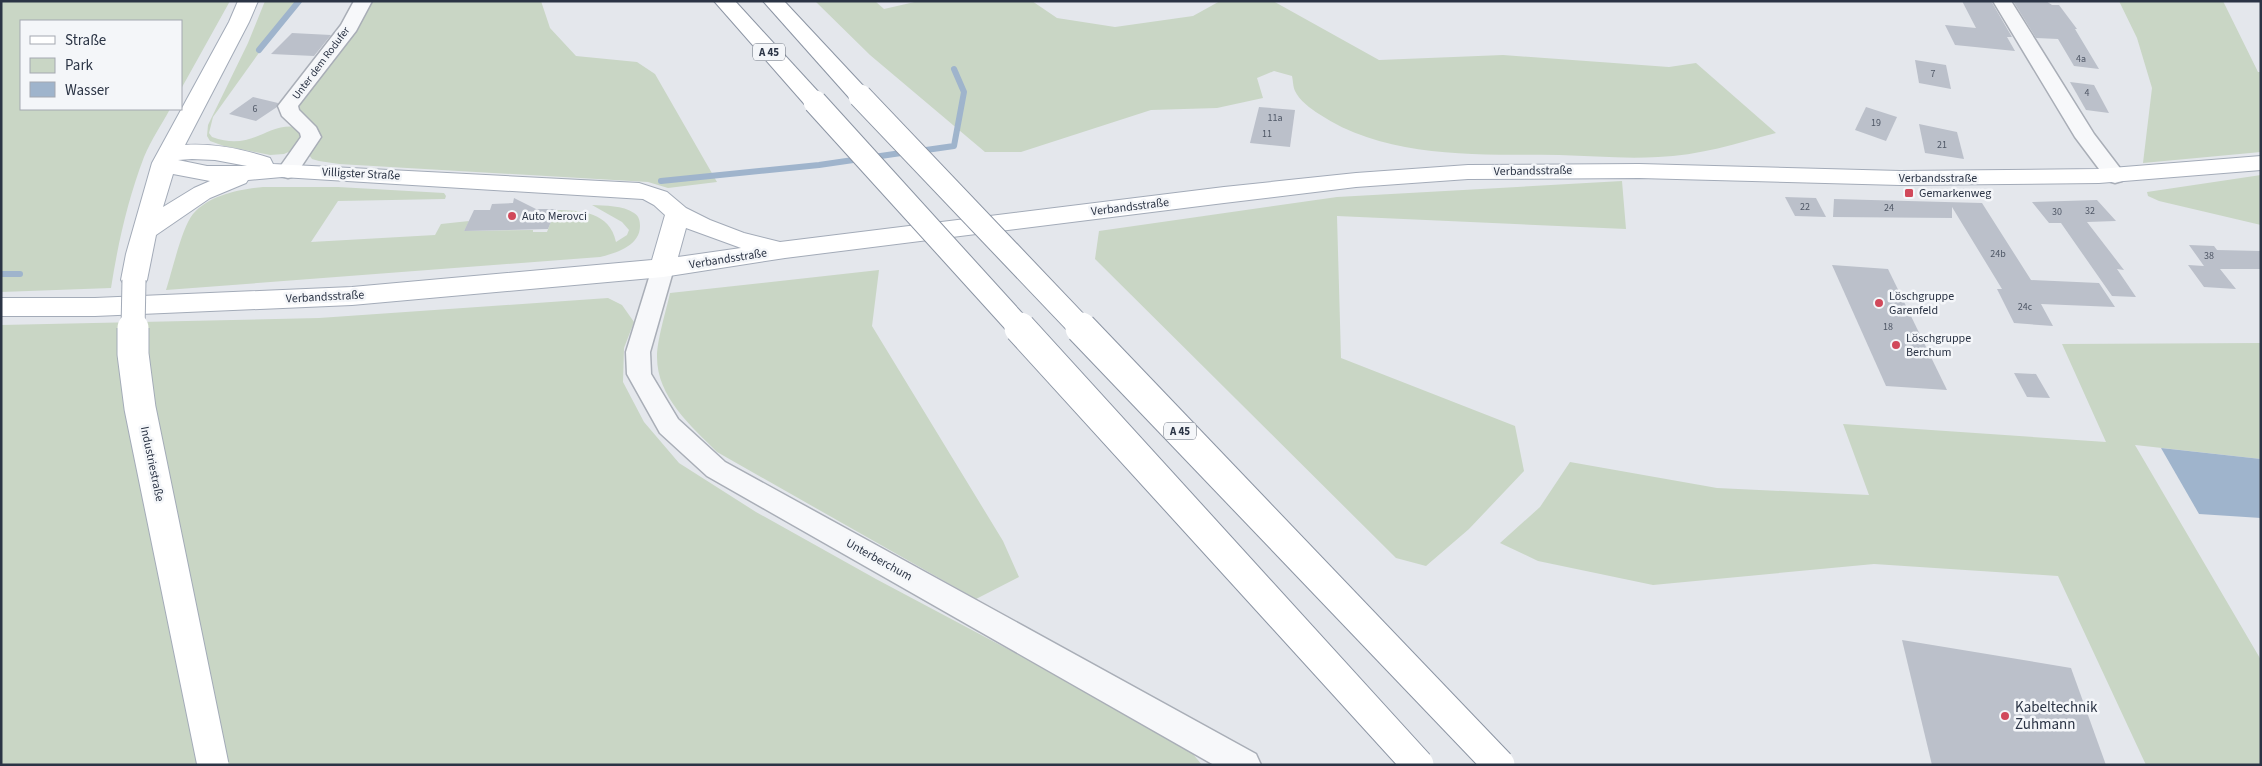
<svg xmlns="http://www.w3.org/2000/svg" width="2262" height="766" font-family="'Source Sans 3',sans-serif">
<style>
.green{fill:#c9d6c5}
.water{fill:#9fb4cc}
.lines{fill:none;stroke-linecap:round;stroke-linejoin:round}
.stream{stroke:#9fb4cc;stroke-width:6}
.building{fill:#bbc0ca}
.minor-casing{stroke:#a9aeb7;stroke-width:3}
.major-casing{stroke:#a3abb8;stroke-width:2}
.highway-casing{stroke:#8b94a3;stroke-width:2}
.minor{fill:#f7f8fa;fill-rule:evenodd}
.major{fill:#fff;fill-rule:evenodd}
.highway{fill:#fff;fill-rule:evenodd}
.major-bridge-far1-casing{stroke:#a3abb8;stroke-width:25;stroke-linecap:butt}
.major-bridge-casing{stroke:#a3abb8;stroke-width:33;stroke-linecap:butt}
.highway-bridge-far1-casing{stroke:#8b94a3;stroke-width:25;stroke-linecap:butt}
.highway-bridge-casing{stroke:#8b94a3;stroke-width:33;stroke-linecap:butt}
.major-bridge-far1{stroke:#fff;stroke-width:23}
.major-bridge{stroke:#fff;stroke-width:31}
.highway-bridge-far1{stroke:#fff;stroke-width:23}
.highway-bridge{stroke:#fff;stroke-width:31}
.poi-dot{fill:#d1495b;stroke:#f4f6f9;stroke-width:2}
.labels{text-anchor:middle;dominant-baseline:central;stroke-width:5;stroke-linejoin:round;paint-order:stroke}
.number-label{font-size:10px;fill:#4f5766}
.shield{fill:#f4f6f9;stroke:#676e7b;stroke-width:1}
.shield-label{font-size:11px;font-weight:bold;fill:#2b3445}
.far-street-label{font-size:11px;fill:#2b3445;stroke:#f4f6f9}
.street-label{font-size:12px;fill:#2b3445;stroke:#f4f6f9}
.poi-label{font-size:12px;fill:#2b3445;stroke:#f4f6f9;text-anchor:start}
.near-poi-label{font-size:15px;fill:#2b3445;stroke:#f4f6f9;text-anchor:start}
</style>
<rect width="100%" height="100%" fill="#e4e7ec"/>
<g class="green">
<path d="M1,1H230L181,89V21H21V109H170C162,124 151,140 144,157C128,199 118,243 111,288L1,292Z"/>
<path d="M265,1H296L213,117L209,133L212,137C252,152 266,123 296,127L304,135L293,150L284,154L270,155L224,146L210,141L207,136L208,125L248,43Z"/>
<path d="M369,1H541L550,28L576,56L637,62L655,74L717,182L668,188L648,182L339,164L319,161L312,159L309,155L320,135L317,128L294,105Z"/>
<path d="M815,1H875L884,9L919,1H1032L1057,18L1115,27L1193,16L1220,1H1273L1379,60L1503,55L1669,67L1696,63L1776,133C1738,143 1698,156 1658,157C1625,159 1592,156 1559,155C1480,154 1388,160 1319,114C1311,109 1299,100 1295,91C1293,87 1293,80 1292,76L1274,71L1257,78L1263,98L1217,108L1151,110L1021,152H985L870,55Z"/>
<path d="M2119,1H2223L2258,72H2261V152L2143,163L2152,88L2137,38Z"/>
<path d="M2261,175V225L2159,201L2148,196L2147,192Z"/>
<path d="M1622,181L1626,229L1337,216L1341,358L1515,426L1524,471L1469,529L1426,566L1396,558L1095,259L1099,231L1337,197Z"/>
<path d="M263,187H338L444,193L446,196L445,199L338,201L311,242L435,235L441,224L469,221L464,231L533,230V232H547L555,210C580,210 610,212 616,242L627,235L629,230L622,222L592,205C605,206 623,205 634,213C639,216 640,221 640,226C640,246 616,253 600,257L166,290C172,272 182,227 193,214C209,195 240,189 263,187Z"/>
<path d="M879,270L872,326L1003,541L1019,577L976,599L717,452C691,426 657,397 657,357C657,340 666,311 670,293Z"/>
<path d="M608,298L622,305L634,322L624,348L623,382L644,422L679,463L756,512L876,579L1184,743L1202,765H1V325L319,318Z"/>
<path d="M2261,343V459L2135,445L2261,660V765H2146L2058,576L1874,564L1653,585L1538,561L1500,543L1540,507L1570,462L1717,488L1869,495L1843,424L2106,442L2062,344Z"/>
</g>
<path class="water" d="M2161,448L2261,459V518L2199,514Z"/>
<g class="lines">
<g class="stream">
<path d="M259,50L299,1"/>
<path d="M919,151L954,146L964,92L954,69"/>
<path d="M661,181L819,165L908,152"/>
<path d="M1,274H20"/>
</g>
</g>
<g class="building">
<path d="M1962,1H1991L2012,37H2007L2015,51L1955,45L1945,25L1976,28Z"/>
<path d="M2013,1H2046L2052,5H2059L2077,29H2075L2099,69L2074,66L2058,39L2036,38Z"/>
<path d="M292,33L331,35L314,56L271,54Z"/>
<path d="M1915,60L1946,65L1951,89L1919,83Z"/>
<path d="M2070,82L2094,85L2109,113L2086,110Z"/>
<path d="M253,97L278,103L277,107L256,121L229,114Z"/>
<path d="M1259,107L1295,110L1290,147L1250,143Z"/>
<path d="M1866,107L1897,117L1886,141L1855,130Z"/>
<path d="M1919,124L1957,132L1964,159L1925,153Z"/>
<path d="M1785,197L1816,198L1826,217L1795,216Z"/>
<path d="M514,198L536,209H556L548,229L464,231L474,210H490L492,204L513,203Z"/>
<path d="M1834,199L1982,203L2031,280L2099,283L2115,307L2041,304L2053,326L2014,323L1997,289H2002L1952,207V218L1833,217Z"/>
<path d="M2097,200L2116,221L2087,222L2124,270L2117,269L2136,297L2112,296L2061,223H2049L2032,202Z"/>
<path d="M2189,245L2214,246L2217,250L2261,251V269H2220L2236,289L2204,287L2188,265L2204,266Z"/>
<path d="M1832,265L1888,269L1947,390L1886,386Z"/>
<path d="M2014,373L2036,374L2050,398L2027,397Z"/>
<path d="M1902,640L2071,668L2106,765H1932Z"/>
</g>
<g class="lines">
<g class="minor-casing">
<g id="minor">
<path d="M354,1H372L356,31L298,106L299,110L316,127L321,137L295,176L288,178L281,176L277,171L301,137L300,133L282,116L278,106L341,25Z"/>
<path d="M1993,1H2011L2094,134L2126,176L2122,181L2115,183L2108,181L2075,137Z"/>
<path d="M663,260L671,262L674,268L650,352L651,374L678,419L725,462L1256,754L1261,765H1214L707,476L660,433L627,374L626,352L652,268L655,262Z"/>
</g>
</g>
<g class="major-casing">
<path id="major" d="M238,1H258L249,22L185,145C214,143 242,149 270,158L273,164L639,183L667,192L686,208L710,220L744,233L780,242L1224,187L1356,173L1468,165L1639,164L1900,171L2099,169L2261,156V170L2099,183L1900,185L1639,178L1468,179L1356,187L1224,203L785,258L663,277L352,305L95,316H1V298H95L352,287L652,260L665,215L654,205L643,199L282,177L248,180L246,183L210,198L156,235L147,280L143,286L134,289L125,286L121,280L126,254L152,163L229,22ZM192,159L215,160L247,166H207L178,160ZM173,174L210,181L194,188L163,207ZM686,228L741,248L678,257Z"/>
</g>
<g class="highway-casing">
<g id="highway">
<path d="M714,1H735L823,97L826,102L823,107L815,109L807,107Z"/>
<path d="M763,1H784L868,91L871,96L868,101L860,103L852,101Z"/>
</g>
</g>
<use href="#minor" class="minor"/>
<use href="#major" class="major"/>
<use href="#highway" class="highway"/>
<g class="major-bridge-far1-casing">
<path id="major-bridge-far1" d="M133,329L134,280"/>
</g>
<g class="major-bridge-casing">
<path id="major-bridge" d="M133,328V354L140,408L213,765"/>
</g>
<g class="highway-bridge-far1-casing">
<g id="highway-bridge-far1">
<path d="M860,96L1082,329"/>
<path d="M815,102L1021,329"/>
</g>
</g>
<g class="highway-bridge-casing">
<g id="highway-bridge">
<path d="M1020,328L1418,765"/>
<path d="M1081,328L1499,765"/>
</g>
</g>
<use href="#major-bridge-far1" class="major-bridge-far1"/>
<use href="#major-bridge" class="major-bridge"/>
<use href="#highway-bridge-far1" class="highway-bridge-far1"/>
<use href="#highway-bridge" class="highway-bridge"/>
</g>
<g class="poi-dot">
<rect x="1904" y="188" width="10" height="10" rx="2.5"/>
<circle cx="512" cy="216" r="5"/>
<circle cx="1879" cy="303" r="5"/>
<circle cx="1896" cy="345" r="5"/>
<circle cx="2005" cy="716" r="5"/>
</g>
<g class="labels">
<g class="number-label">
<text x="2081" y="59">4a</text>
<text x="1933" y="74">7</text>
<text x="2087" y="93">4</text>
<text x="255" y="109">6</text>
<text x="1275" y="118">11a</text>
<text x="1876" y="123">19</text>
<text x="1267" y="134">11</text>
<text x="1942" y="145">21</text>
<text x="1805" y="207">22</text>
<text x="1889" y="208">24</text>
<text x="2090" y="211">32</text>
<text x="2057" y="212">30</text>
<text x="1998" y="254">24b</text>
<text x="2209" y="256">38</text>
<text x="2025" y="307">24c</text>
<text x="1888" y="327">18</text>
</g>
<g class="shield">
<rect x="753" y="43.5" width="32" height="17" rx="4"/>
<rect x="1164" y="422.5" width="32" height="17" rx="4"/>
</g>
<g class="shield-label">
<text x="769" y="52">A 45</text>
<text x="1180" y="431">A 45</text>
</g>
<g class="far-street-label">
<text transform="translate(321 63) rotate(-53)">Unter dem Rodufer</text>
</g>
<g class="street-label">
<text transform="translate(1533 171) rotate(-1)">Verbandsstraße</text>
<text transform="translate(361 174) rotate(3)">Villigster Straße</text>
<text x="1938" y="178">Verbandsstraße</text>
<text transform="translate(1130 207) rotate(-7)">Verbandsstraße</text>
<text transform="translate(728 259) rotate(-9)">Verbandsstraße</text>
<text transform="translate(325 297) rotate(-3)">Verbandsstraße</text>
<text transform="translate(152 464) rotate(78)">Industriestraße</text>
<text transform="translate(879 560) rotate(29)">Unterberchum</text>
</g>
<g class="poi-label">
<text x="1919" y="193">Gemarkenweg</text>
<text x="522" y="216">Auto Merovci</text>
<text x="1889" y="296">Löschgruppe<tspan x="1889" dy="14">Garenfeld</tspan></text>
<text x="1906" y="338">Löschgruppe<tspan x="1906" dy="14">Berchum</tspan></text>
</g>
<g class="near-poi-label">
<text x="2015" y="707">Kabeltechnik<tspan x="2015" dy="17">Zuhmann</tspan></text>
</g>
</g>
<rect width="2262" height="766" fill="none" stroke="#2b3445" stroke-width="5"/>
<rect x="20" y="20" width="162" height="90" fill="#f4f6f9" stroke="#a4a8b1"/>
<rect x="30" y="36" width="25" height="8" fill="#ffffff" stroke="#a4a8b1"/>
<text x="65" y="45" font-size="15" fill="#2b3445">Straße</text>
<rect x="30" y="58" width="25" height="15" fill="#c9d6c5" stroke="#a4a8b1"/>
<text x="65" y="70" font-size="15" fill="#2b3445">Park</text>
<rect x="30" y="82" width="25" height="15" fill="#9fb4cc" stroke="#a4a8b1"/>
<text x="65" y="95" font-size="15" fill="#2b3445">Wasser</text>
</svg>
